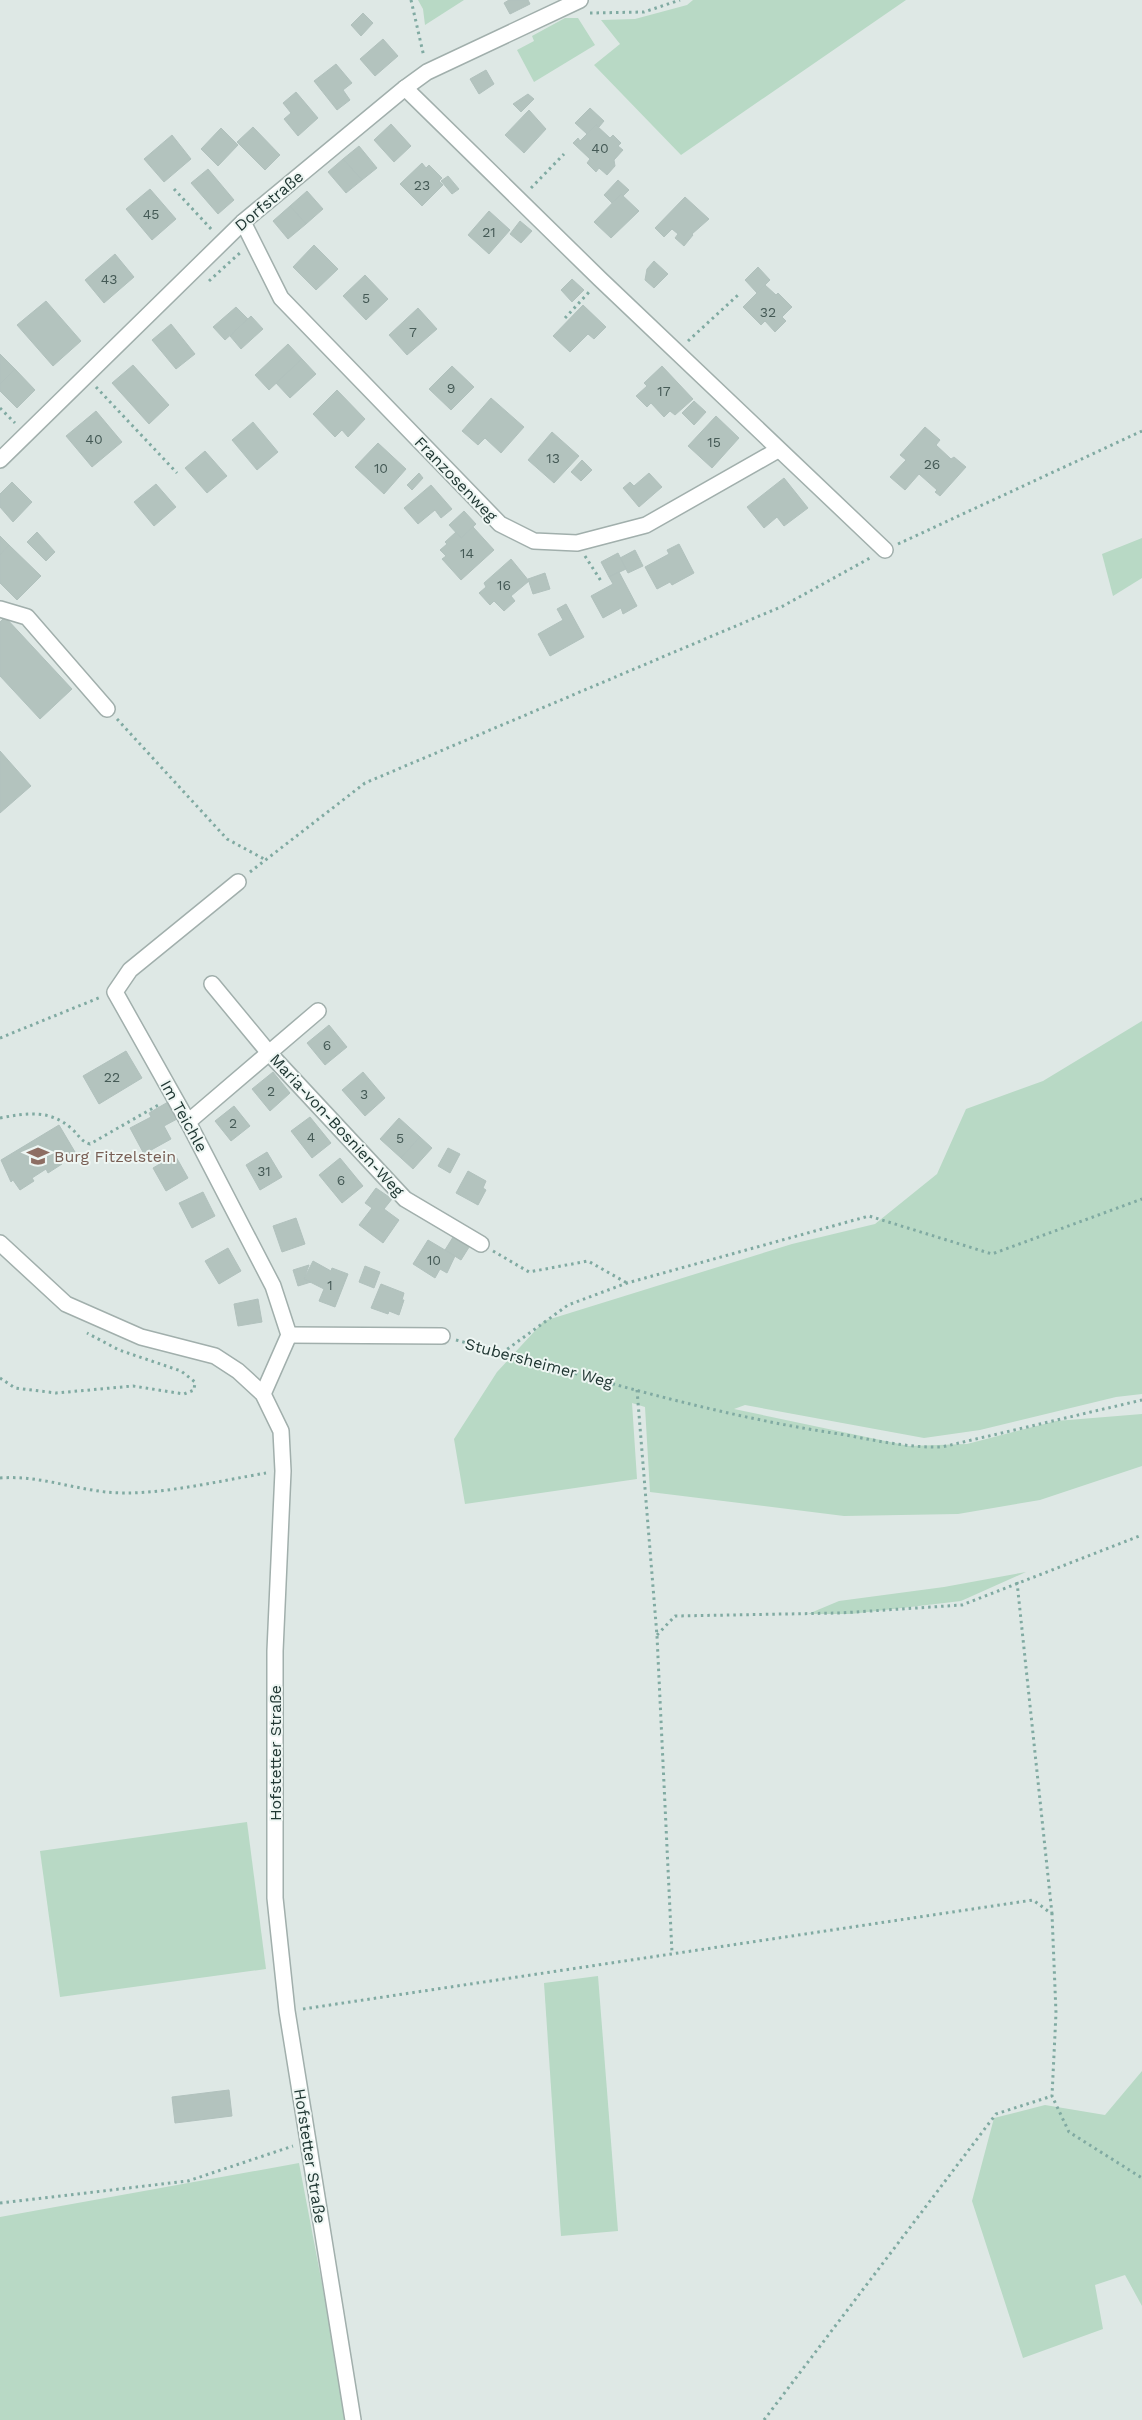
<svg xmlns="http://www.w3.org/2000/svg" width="1142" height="2420" font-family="'Work Sans',sans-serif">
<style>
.green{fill:#b8d9c5}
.building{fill:#b3c3be;stroke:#b1c1bd}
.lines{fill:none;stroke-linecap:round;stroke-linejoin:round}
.minor-casing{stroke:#a1afac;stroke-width:18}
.path{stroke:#80aaa2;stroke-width:3;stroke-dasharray:2.5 4;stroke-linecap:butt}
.minor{stroke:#fff;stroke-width:15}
.labels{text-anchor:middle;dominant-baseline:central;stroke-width:4;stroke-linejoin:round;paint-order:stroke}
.number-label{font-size:14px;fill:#455a56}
.street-label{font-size:16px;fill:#203733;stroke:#eef6f3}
.education-label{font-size:16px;fill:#785e54;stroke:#eef6f3;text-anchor:start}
</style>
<rect width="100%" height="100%" fill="#dee8e5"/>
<g class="green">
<path d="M418,0H464L425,25L423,9Z"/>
<path d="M693,0H906L681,155L594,65L620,44L601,20L635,19L687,5Z"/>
<path d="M565,18H578L595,45L534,82L517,50L534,41L532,36Z"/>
<path d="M1142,538V578L1113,596L1102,554Z"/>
<path d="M1142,1021V1394L1116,1397L980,1430L924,1438L745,1405L734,1409L909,1446L967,1444L1056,1421L1142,1414V1466L1040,1500L958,1514L844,1516L650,1492L645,1407L632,1403L637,1479L465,1504L454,1439L497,1372L544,1321L792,1244L875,1224L937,1174L966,1109L1043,1081Z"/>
<path d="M1026,1572L961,1601L851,1614H808L839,1601L944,1587Z"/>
<path d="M247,1822L266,1969L60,1997L40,1851Z"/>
<path d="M598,1976L618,2231L561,2236L544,1983Z"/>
<path d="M1142,2071V2306L1125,2275L1095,2285L1103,2329L1023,2358L972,2201L994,2118L1045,2105L1105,2115Z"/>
<path d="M299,2163L331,2331L346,2391L348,2420H0V2217Z"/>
</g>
<g class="building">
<path d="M509,0H528L530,4L510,14L504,3Z"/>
<path d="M363,13L373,23L361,36L351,25Z"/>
<path d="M383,39L398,56L375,76L360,59Z"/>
<path d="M336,64L352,83L343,90L350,100L337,110L314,81Z"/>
<path d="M486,70L494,84L479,94L470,79Z"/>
<path d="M296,92L318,118L298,136L284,119L291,113L283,103Z"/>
<path d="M528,94L534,99L521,112L513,104Z"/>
<path d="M590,108L604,121L599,127L596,125L587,134L575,123Z"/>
<path d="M529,110L546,129L524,153L505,135Z"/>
<path d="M391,124L411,146L394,162L374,140Z"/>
<path d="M596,125L610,138L613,135L621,143L618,146L623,150L614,160L615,166L607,175L599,168L596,172L587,163L590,159L573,143L578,138L580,141Z"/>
<path d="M253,127L280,155L265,170L237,142Z"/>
<path d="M221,128L238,145L218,166L201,149Z"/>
<path d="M172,135L191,159L164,182L144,159Z"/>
<path d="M359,146L377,168L362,180L343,159Z"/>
<path d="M343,159L362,180L346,193L328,172Z"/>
<path d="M422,163L426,168L429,165L442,178L439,181L443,185L422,206L400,184Z"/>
<path d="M208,169L234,200L218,214L191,183Z"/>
<path d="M448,176L459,189L452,194L441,181Z"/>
<path d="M618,180L629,190L623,196L621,194L612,203L604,195Z"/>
<path d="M150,189L176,219L152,240L126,209Z"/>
<path d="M307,191L323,209L306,224L290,206Z"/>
<path d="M621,194L639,211L611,238L594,222Z"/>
<path d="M685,197L709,219L692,234L693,235L684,246L675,238L678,234L672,229L664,237L655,228Z"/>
<path d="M290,206L306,224L288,239L273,221Z"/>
<path d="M489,211L510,230L489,254L468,235Z"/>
<path d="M520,221L532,231L521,243L510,234Z"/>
<path d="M314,245L338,269L316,290L293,267Z"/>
<path d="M115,254L134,277L104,303L85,280Z"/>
<path d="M654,261L668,274L654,288L645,280L647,269Z"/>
<path d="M758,267L770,280L757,293L745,280Z"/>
<path d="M365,275L388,299L366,320L343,296Z"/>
<path d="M572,279L584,290L572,302L561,290Z"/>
<path d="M765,285L776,295L778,293L792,307L782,317L786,321L775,332L765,321L761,325L743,307Z"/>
<path d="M46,301L81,341L53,366L17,325Z"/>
<path d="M583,305L606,327L594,339L588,334L570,352L553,336Z"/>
<path d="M236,307L248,319L225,340L213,327Z"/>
<path d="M418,308L437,329L407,355L389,335Z"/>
<path d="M251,316L263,329L241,349L230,336Z"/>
<path d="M171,324L195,354L176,369L152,340Z"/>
<path d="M288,344L302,359L269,390L255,375Z"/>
<path d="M0,354L15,369L0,384Z"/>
<path d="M302,359L316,374L290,398L276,383Z"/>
<path d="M133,365L169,405L149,424L112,383Z"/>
<path d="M452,366L474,387L451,410L429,389Z"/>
<path d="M662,366L693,399L675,415L670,411L664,417L651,403L647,407L636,396L647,386L644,383Z"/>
<path d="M15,369L35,390L17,408L0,391V384Z"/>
<path d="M337,390L365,419L348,437L342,430L335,437L313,414Z"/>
<path d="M491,398L524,427L501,453L485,438L478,445L462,431Z"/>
<path d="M694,401L706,412L694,425L682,413Z"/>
<path d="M96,411L122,442L92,467L66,436Z"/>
<path d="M716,416L739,438L712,468L688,446Z"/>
<path d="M253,422L278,452L257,470L232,440Z"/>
<path d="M925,427L940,440L936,445L951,459L954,457L966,467L940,496L935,492L937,490L919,474L905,490L890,477L906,460L900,455Z"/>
<path d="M552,432L579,456L554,483L528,460Z"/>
<path d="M378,443L406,469L384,494L355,467Z"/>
<path d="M205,451L227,476L207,493L185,468Z"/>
<path d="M582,460L592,470L581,481L571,472Z"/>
<path d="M419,473L423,478L412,490L407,485Z"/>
<path d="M649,473L662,487L639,507L623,488L630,482L634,486Z"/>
<path d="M784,478L808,508L784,526L777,517L764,528L747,507Z"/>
<path d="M12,482L32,502L13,522L0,507V494Z"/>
<path d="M156,484L176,507L154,526L134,502Z"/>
<path d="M431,485L452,509L441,518L435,510L418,524L404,508Z"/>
<path d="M464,511L476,524L461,538L449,525Z"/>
<path d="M473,527L494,550L461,580L442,559L446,556L440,550L447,544L445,542L456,532L461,538Z"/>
<path d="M37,532L55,552L46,561L27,542Z"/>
<path d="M0,536L9,545L0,555Z"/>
<path d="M679,544L694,573L672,585L670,582L657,589L645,567L669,554L667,550Z"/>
<path d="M9,545L41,576L17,600L0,583V555Z"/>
<path d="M635,550L643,566L628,573L620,558Z"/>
<path d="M618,553L626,569L609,577L601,562Z"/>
<path d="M511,559L529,581L511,596L515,601L504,611L494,601L490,605L479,593L486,587L484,583Z"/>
<path d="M619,572L637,606L623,614L621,608L603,618L591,596L613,584L609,577Z"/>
<path d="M545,573L550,589L533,594L528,579Z"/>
<path d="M566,604L584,637L550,656L538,634L563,620L557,609Z"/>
<path d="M5,617L72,689L40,719L0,676V622Z"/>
<path d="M0,751L31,786L0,813Z"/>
<path d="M329,1025L347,1047L325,1065L307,1043Z"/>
<path d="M126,1051L142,1078L99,1104L83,1076Z"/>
<path d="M273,1072L290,1093L270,1111L252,1089Z"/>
<path d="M363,1072L385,1098L365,1116L342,1090Z"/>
<path d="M168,1102L177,1119L164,1126L171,1139L144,1154L130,1128L151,1117L149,1113Z"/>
<path d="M234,1106L250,1126L231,1141L215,1121Z"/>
<path d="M310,1117L331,1143L312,1158L291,1131Z"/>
<path d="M399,1118L420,1137L401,1158L380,1139Z"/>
<path d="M59,1125L75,1152L60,1161L62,1164L48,1173L46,1169L32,1178L34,1181L20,1190L13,1180L11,1182L1,1160Z"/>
<path d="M420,1137L432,1148L413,1169L401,1158Z"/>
<path d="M448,1148L460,1154L450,1173L438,1166Z"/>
<path d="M267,1152L282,1177L260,1190L246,1165Z"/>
<path d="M175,1155L188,1178L166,1191L153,1168Z"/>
<path d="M340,1158L363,1186L342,1203L319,1175Z"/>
<path d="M468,1171L486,1181L483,1188L486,1190L478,1205L456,1193Z"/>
<path d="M376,1188L392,1199L384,1209L399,1220L383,1243L359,1225L372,1208L365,1203Z"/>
<path d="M203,1192L215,1216L192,1228L179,1203Z"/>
<path d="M296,1218L305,1244L282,1252L273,1226Z"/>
<path d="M455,1234L471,1244L461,1260L445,1250Z"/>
<path d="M428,1240L455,1256L447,1273L440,1269L435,1278L413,1264Z"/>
<path d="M228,1248L241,1271L219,1284L205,1261Z"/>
<path d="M313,1261L331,1271L332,1268L348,1274L335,1307L319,1301L324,1289L304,1279Z"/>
<path d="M309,1265L304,1279L311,1282L298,1286L293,1270Z"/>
<path d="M365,1266L380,1272L374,1288L359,1282Z"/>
<path d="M381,1284L404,1293L402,1300H404L399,1315L389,1311L388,1314L371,1308Z"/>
<path d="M258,1299L262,1322L238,1326L234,1304Z"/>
<path d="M229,2090L232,2116L175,2123L172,2097Z"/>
</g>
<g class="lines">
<g class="minor-casing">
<g id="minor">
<path d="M405,88L600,279L885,550"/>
<path d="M243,222L281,298L500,524L534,541L577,543L646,525L778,450"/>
<path d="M0,460L243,222L405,88L427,72L580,0"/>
<path d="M0,609L27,617L107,709"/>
<path d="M238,882L130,970L115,992L188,1122L273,1286L289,1335L263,1394"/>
<path d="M212,984L269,1053L405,1199L481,1244"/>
<path d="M188,1122L318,1011"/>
<path d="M0,1243L66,1304L141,1337L215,1356L238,1371L263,1394L281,1431L283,1471L275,1651V1898L287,2011L353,2420"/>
<path d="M289,1335L442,1336"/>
</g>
</g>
<g class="path">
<path d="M411,0L424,57"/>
<path d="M590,13L644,12L680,0"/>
<path d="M531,188L564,154"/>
<path d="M174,189L212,230"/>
<path d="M209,281L242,251"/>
<path d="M565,318L590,291"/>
<path d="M688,341L738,295"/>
<path d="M96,387L177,473"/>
<path d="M0,408L15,423"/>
<path d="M898,544L1142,431"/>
<path d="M585,556L601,581"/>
<path d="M117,719L227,839L266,860"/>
<path d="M250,872L365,783L783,606L870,558"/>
<path d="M0,1038L101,997"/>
<path d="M0,1118C27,1113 50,1109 72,1129C79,1135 80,1141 90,1144L160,1104"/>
<path d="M493,1251L529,1272L588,1261L627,1283"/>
<path d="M456,1340C583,1375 710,1415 840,1434C874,1440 907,1448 942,1447L1142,1400"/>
<path d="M502,1353L568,1305L627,1283L869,1216L992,1254L1142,1199"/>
<path d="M0,1378L15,1388L56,1393L133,1386L184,1394L194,1390L195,1382L181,1371L119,1350L87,1333"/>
<path d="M637,1390L657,1636L672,1953"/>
<path d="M0,1478C36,1475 70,1488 106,1492C153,1497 219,1481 266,1473"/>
<path d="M1017,1582L1052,1914"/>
<path d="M657,1635L675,1616L840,1613L962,1605L1142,1535"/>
<path d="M303,2009L1033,1900L1052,1914L1056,2013L1052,2096L1069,2132L1142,2178"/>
<path d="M0,2203L188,2181L293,2146"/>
<path d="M764,2420L996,2114L1052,2096"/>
</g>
<use href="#minor" class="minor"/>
</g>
<defs>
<g id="school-bare" transform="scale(1.725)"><path d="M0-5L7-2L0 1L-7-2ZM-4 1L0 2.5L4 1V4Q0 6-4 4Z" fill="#8d6e63" stroke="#eef6f3" stroke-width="2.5" paint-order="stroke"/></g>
</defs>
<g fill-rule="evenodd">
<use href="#school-bare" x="38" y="1156"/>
</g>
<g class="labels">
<g class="number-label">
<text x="600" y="148">40</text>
<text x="422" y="185">23</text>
<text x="151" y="214">45</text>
<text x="489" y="232">21</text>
<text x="109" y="279">43</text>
<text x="366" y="298">5</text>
<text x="768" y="312">32</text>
<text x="413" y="332">7</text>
<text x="451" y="388">9</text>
<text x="664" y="391">17</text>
<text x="94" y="439">40</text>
<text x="714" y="442">15</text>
<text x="553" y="458">13</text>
<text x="932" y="464">26</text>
<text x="381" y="468">10</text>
<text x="467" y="553">14</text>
<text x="504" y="585">16</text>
<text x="327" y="1045">6</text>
<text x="112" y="1077">22</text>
<text x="271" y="1091">2</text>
<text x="364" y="1094">3</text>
<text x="233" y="1123">2</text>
<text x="311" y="1137">4</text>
<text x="400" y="1138">5</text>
<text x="264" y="1171">31</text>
<text x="341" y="1180">6</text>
<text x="434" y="1260">10</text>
<text x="330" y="1285">1</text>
</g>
<g class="street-label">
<text transform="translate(269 201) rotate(-40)">Dorfstraße</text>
<text transform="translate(456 479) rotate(46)">Franzosenweg</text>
<text transform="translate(184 1116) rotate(61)">Im Teichle</text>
<text transform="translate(337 1125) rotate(47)">Maria-von-Bosnien-Weg</text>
<text transform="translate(539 1363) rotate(15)">Stubersheimer Weg</text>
<text transform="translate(275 1753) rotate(-90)">Hofstetter Straße</text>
<text transform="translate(310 2156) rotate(81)">Hofstetter Straße</text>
</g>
<g class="education-label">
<text x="54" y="1156">Burg Fitzelstein</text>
</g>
</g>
</svg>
